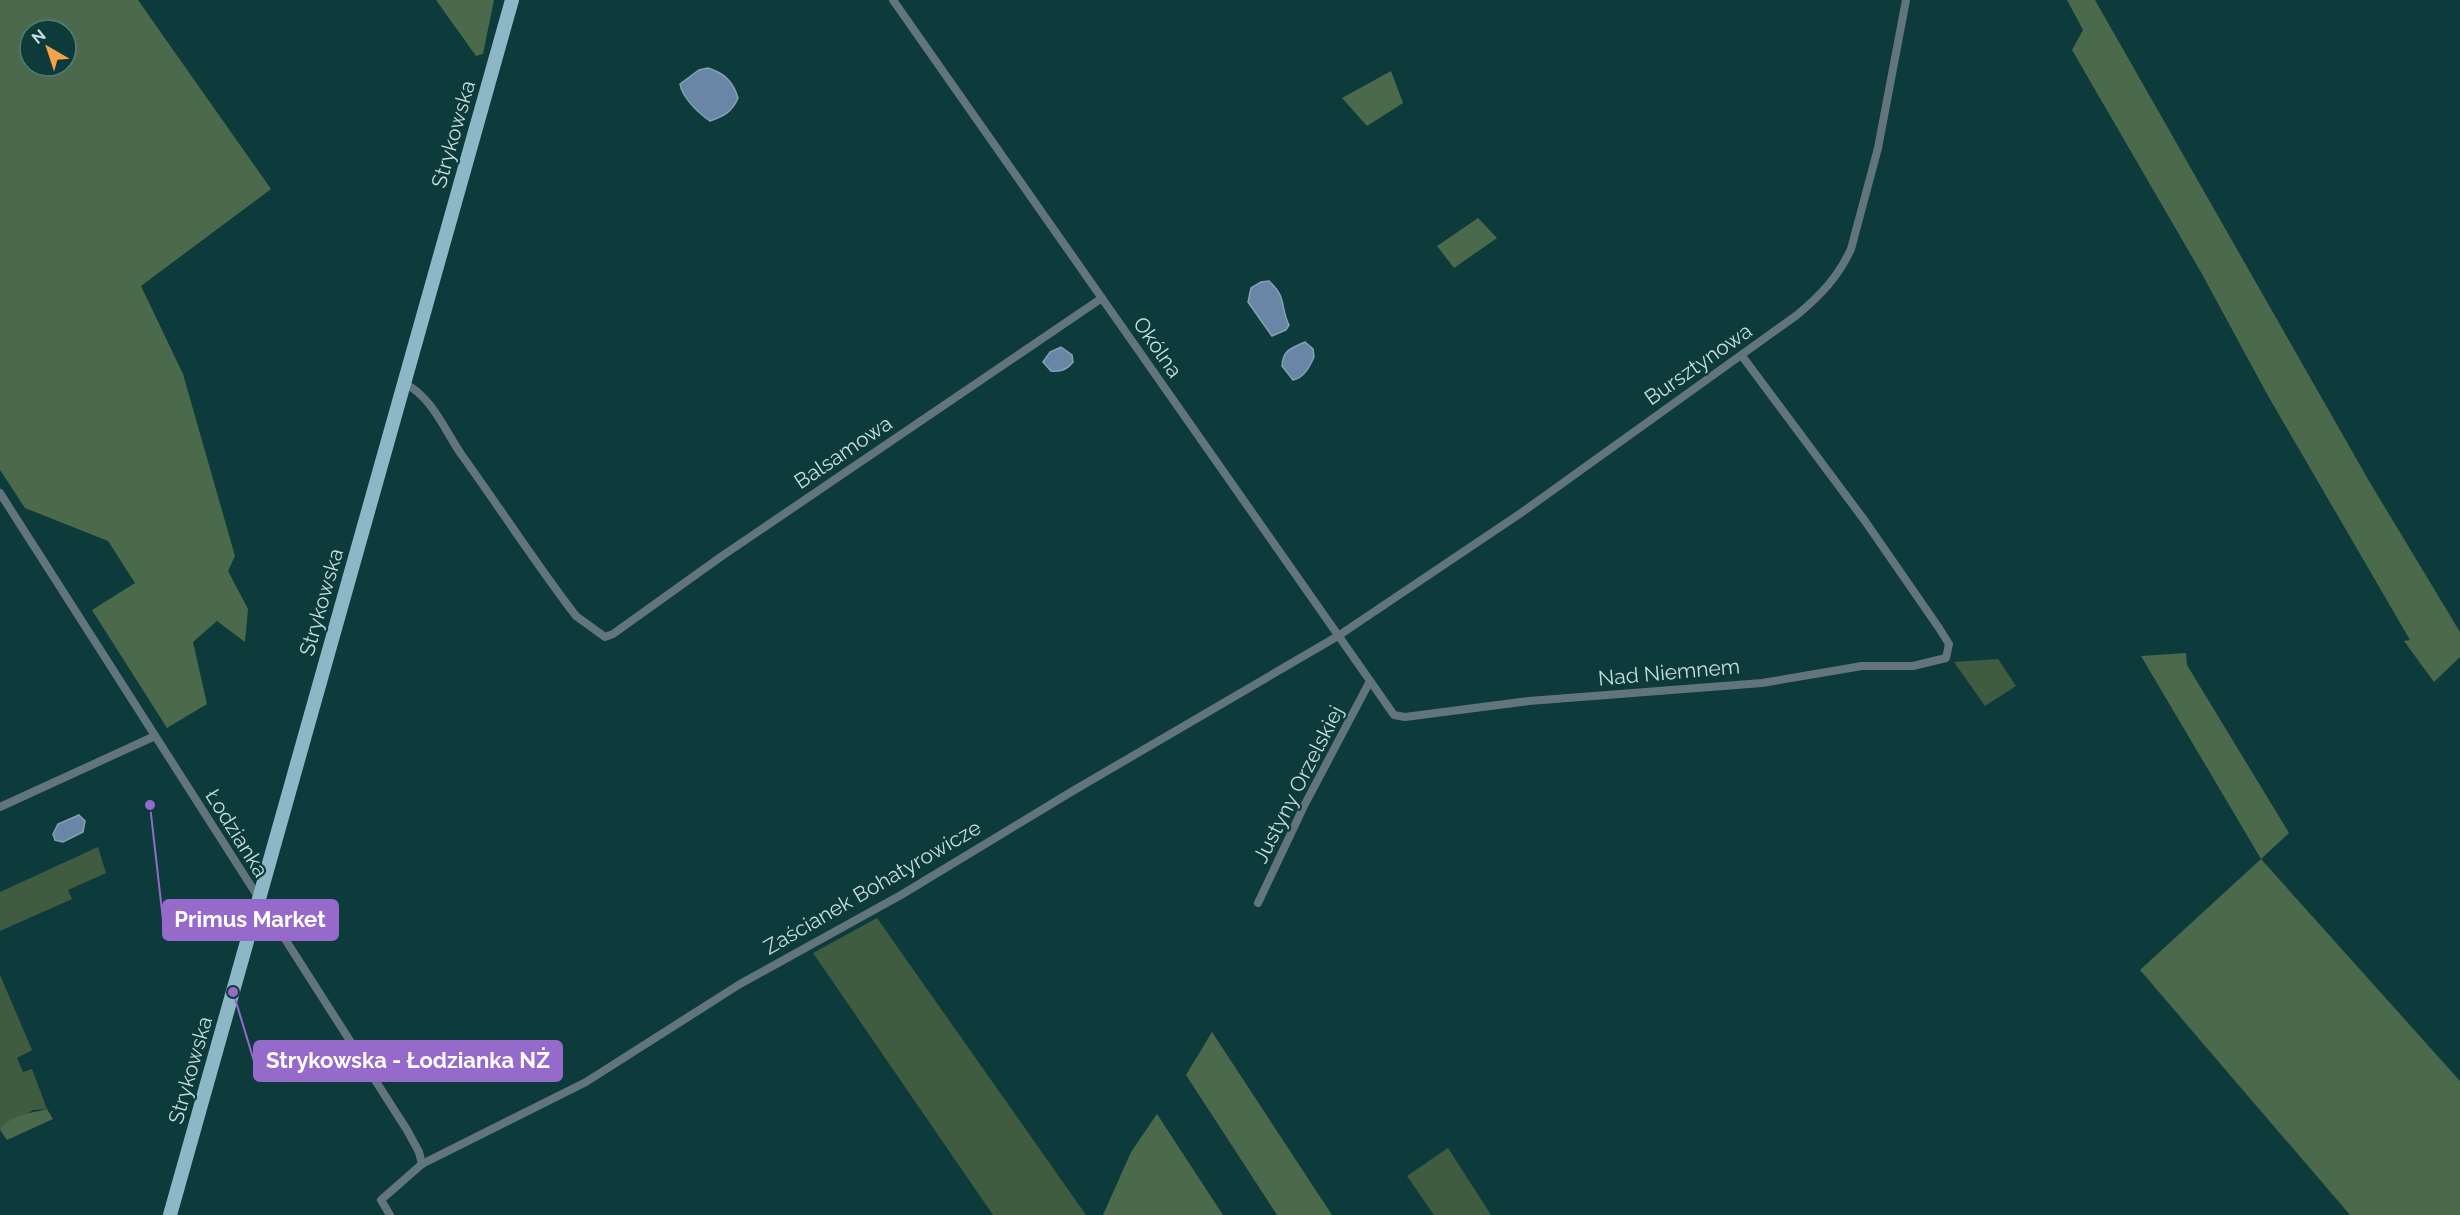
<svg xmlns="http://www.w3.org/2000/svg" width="2460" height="1215" font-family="Raleway,sans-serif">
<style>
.green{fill:#405c40}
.forest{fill:#4b694b;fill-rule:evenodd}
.water{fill:#6a86a6;stroke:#86a0b6;stroke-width:1.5}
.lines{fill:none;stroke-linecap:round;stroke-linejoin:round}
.street{stroke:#62757d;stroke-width:8}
.primary{stroke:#8db6c7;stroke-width:14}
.labels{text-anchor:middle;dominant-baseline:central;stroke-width:4.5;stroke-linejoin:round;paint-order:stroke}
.street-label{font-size:21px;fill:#c6dddd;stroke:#0d3b3c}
.leader{fill:none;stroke:#956aca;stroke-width:2}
.callout-dot{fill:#956aca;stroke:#0d3b3c;stroke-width:2}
.callout{fill:#956aca;stroke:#956aca;stroke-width:2}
.callout-label{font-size:22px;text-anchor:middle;font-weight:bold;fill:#fff}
</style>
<rect width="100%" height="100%" fill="#0d3b3c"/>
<g class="green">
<path d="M1998,659L2016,686L1985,706L1954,662Z"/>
<path d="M98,847L106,873L68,890L72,899L0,931V892Z"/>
<path d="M877,918L1086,1215H993L813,953Z"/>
<path d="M0,975L32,1050L17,1058L23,1072L32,1069L47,1109L33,1110L0,1130Z"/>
<path d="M1448,1148L1491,1215H1434L1407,1176Z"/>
</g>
<g class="forest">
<path d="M0,0H138L271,189L141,286L183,374L235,556L228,571L248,609L245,642L217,621L193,642L207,704L167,728L92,610L135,583L108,541L25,508L0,470ZM30,30H66V66H30Z"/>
<path d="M436,0H494L483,54L476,56Z"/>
<path d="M2067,0H2095L2369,481L2460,632V657L2434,682L2404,641L2410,640L2267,394L2202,274L2072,50L2083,30Z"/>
<path d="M1391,71L1403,103L1367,126L1342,98Z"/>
<path d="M1478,218L1497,238L1454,268L1437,246Z"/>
<path d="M2186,653L2187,665L2289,833L2261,859L2460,1081V1215H2350L2140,970L2261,859L2141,656Z"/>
<path d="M1212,1032L1332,1215H1277L1186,1075Z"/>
<path d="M47,1109L53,1119L7,1140L0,1130C9,1115 32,1113 47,1109Z"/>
<path d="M1157,1114L1223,1215H1103L1131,1152Z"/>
</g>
<g class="water">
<path d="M708,68C724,73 733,81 738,98C732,112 724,116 710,121C698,113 682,97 680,84L699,70Z"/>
<path d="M1269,281C1287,297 1280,307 1289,325L1286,330L1272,336L1248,302L1251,288L1261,282Z"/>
<path d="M1305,342L1313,349L1314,357C1310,366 1304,378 1293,380L1282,366C1283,350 1290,349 1305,342Z"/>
<path d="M1061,347L1072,355L1073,362C1068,369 1060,372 1051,371L1043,362L1050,352Z"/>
<path d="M79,815L85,821L83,832L63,842L55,840L53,834L58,824Z"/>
</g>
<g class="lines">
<g class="street">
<path d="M893,0L1394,715L1405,717L1529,701L1762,683L1862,666H1913L1946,658L1949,644L1939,628L1865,521L1742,356"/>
<path d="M404,383C432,397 444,429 461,454C500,508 536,564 576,616L605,637L613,634L722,556L1102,298"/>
<path d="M0,493L407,1130L419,1152L422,1164"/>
<path d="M0,807L155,736"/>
<path d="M1258,903L1304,806L1370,681"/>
<path d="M390,1215L381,1200L422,1164L586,1082L740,984L901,895L1071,792L1338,636L1521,513L1797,315C1821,295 1838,277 1851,249L1878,148L1906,0"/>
</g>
<path class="primary" d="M170,1215L512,0"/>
</g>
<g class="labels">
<g class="street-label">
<text transform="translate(453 134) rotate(-74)">Strykowska</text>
<text transform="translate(1158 347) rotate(55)">Okólna</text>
<text transform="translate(1698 364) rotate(-35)">Bursztynowa</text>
<text transform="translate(843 452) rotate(-34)">Balsamowa</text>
<text transform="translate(321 602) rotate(-74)">Strykowska</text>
<text transform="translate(1669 672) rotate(-5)">Nad Niemnem</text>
<text transform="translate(1298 784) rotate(-63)">Justyny Orzelskiej</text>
<text transform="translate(237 833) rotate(58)">Łodzianka</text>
<text transform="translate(872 887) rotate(-30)">Zaścianek Bohatyrowicze</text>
<text transform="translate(190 1070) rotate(-74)">Strykowska</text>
</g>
</g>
<path class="leader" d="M150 805L163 920M233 992L254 1061"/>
<g class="callout-dot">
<circle cx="150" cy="805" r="6"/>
<circle cx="233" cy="992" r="6"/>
</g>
<g class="callout">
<rect x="163" y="900" width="175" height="40" rx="6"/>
<rect x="254" y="1041" width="308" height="40" rx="6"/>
</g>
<g class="callout-label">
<text x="250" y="927">Primus Market</text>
<text x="408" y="1068">Strykowska - Łodzianka NŻ</text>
</g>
<g transform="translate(48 48) rotate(321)"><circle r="28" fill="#0d3b3c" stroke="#577c7c" stroke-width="1.5"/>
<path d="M0-4.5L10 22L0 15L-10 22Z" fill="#f7a148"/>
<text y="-9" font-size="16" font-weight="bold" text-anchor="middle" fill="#c6dddd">N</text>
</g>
</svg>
